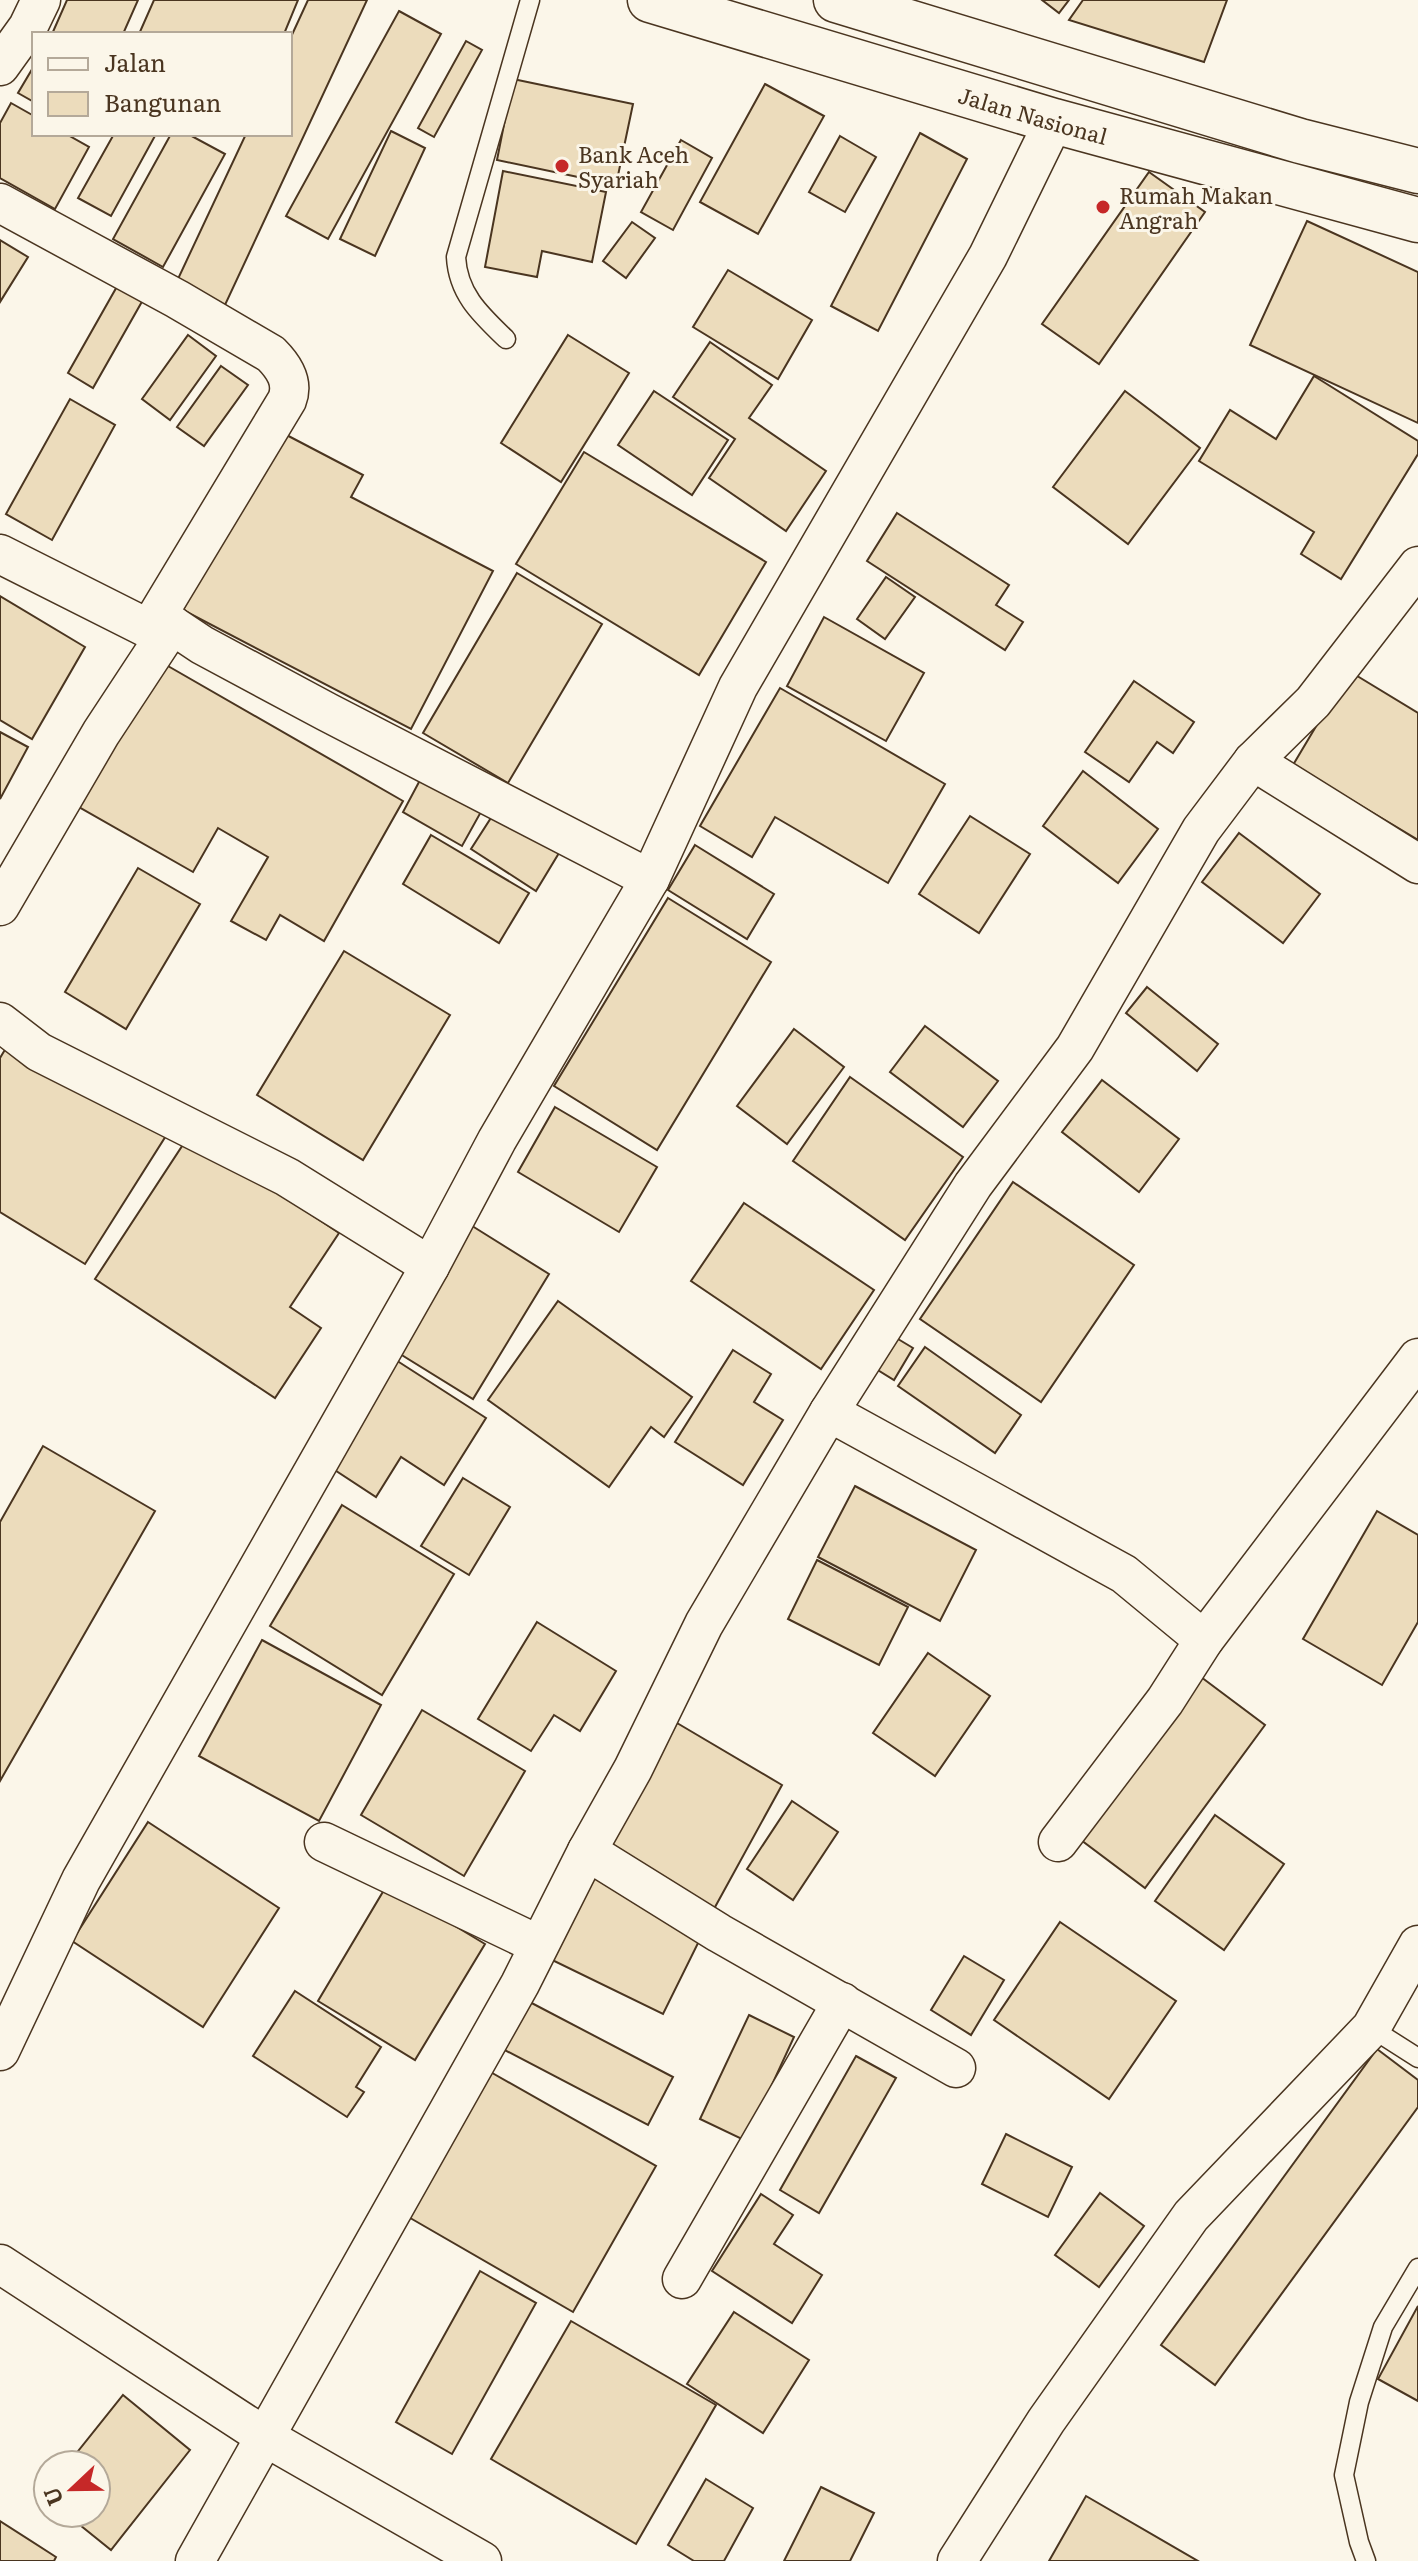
<svg xmlns="http://www.w3.org/2000/svg" width="1418" height="2561" font-family="Literata,serif">
<style>
.building{fill:#ecdcbc;stroke:#4a3520;stroke-width:2}
.lines{fill:none;stroke-linecap:round;stroke-linejoin:round}
.service-casing{stroke:#4a3520;stroke-width:21}
.minor-casing{stroke:#4a3520;stroke-width:41}
.trunk-casing{stroke:#4a3520;stroke-width:47}
.service{stroke:#fbf6e9;stroke-width:18}
.minor{stroke:#fbf6e9;stroke-width:38}
.trunk{stroke:#fbf6e9;stroke-width:44}
.poi-dot{fill:#c62828;stroke:#fbf6e9;stroke-width:3}
.labels{text-anchor:middle;dominant-baseline:central;stroke-width:6;stroke-linejoin:round;paint-order:stroke}
.street-label{font-size:22px;fill:#4a3520;stroke:#fbf6e9}
.poi-label{font-size:22px;fill:#4a3520;stroke:#fbf6e9;text-anchor:start}
</style>
<rect width="100%" height="100%" fill="#fbf6e9"/>
<g class="building">
<path d="M67,0H138L123,34H52Z"/>
<path d="M154,0H298L284,34H139Z"/>
<path d="M308,0H367L225,305L177,281L246,134H290V39Z"/>
<path d="M1042,0H1069L1059,13Z"/>
<path d="M1083,0H1227L1204,62L1069,20Z"/>
<path d="M399,11L441,34L328,239L286,216Z"/>
<path d="M466,41L482,50L434,137L418,128Z"/>
<path d="M34,66V102L18,93Z"/>
<path d="M513,79L633,104L616,185L497,160Z"/>
<path d="M765,84L824,116L758,234L700,202Z"/>
<path d="M11,103L34,116V134H66L89,147L55,209L0,178V123Z"/>
<path d="M391,131L425,148L375,256L340,239Z"/>
<path d="M920,133L967,159L878,331L831,306Z"/>
<path d="M114,134H156L111,216L78,198Z"/>
<path d="M171,134H188L225,154L163,267L113,239Z"/>
<path d="M840,136L876,157L845,212L809,192Z"/>
<path d="M681,140L712,158L673,230L641,212Z"/>
<path d="M503,171L606,192L592,262L542,251L537,277L485,267Z"/>
<path d="M1149,172L1205,212L1099,364L1042,324Z"/>
<path d="M1307,221L1418,272V423L1250,345Z"/>
<path d="M632,222L655,238L626,278L603,261Z"/>
<path d="M0,240L28,257L0,302Z"/>
<path d="M728,270L812,320L778,379L693,327Z"/>
<path d="M119,283L144,298L93,388L68,373Z"/>
<path d="M188,335L216,356L170,420L142,399Z"/>
<path d="M568,335L629,373L561,482L501,443Z"/>
<path d="M710,342L772,385L749,418L826,471L786,531L709,478L735,439L673,397Z"/>
<path d="M221,366L248,385L204,446L177,427Z"/>
<path d="M1314,376L1418,441V454L1341,579L1301,554L1314,532L1199,461L1230,410L1276,439Z"/>
<path d="M654,391L728,440L692,495L618,445Z"/>
<path d="M1125,391L1200,448L1128,544L1053,487Z"/>
<path d="M70,399L115,425L52,540L6,514Z"/>
<path d="M277,430L363,475L351,497L493,571L411,729L183,610Z"/>
<path d="M584,452L766,562L699,675L516,564Z"/>
<path d="M897,513L1009,585L996,605L1023,622L1005,650L867,561Z"/>
<path d="M517,573L602,624L508,783L423,733Z"/>
<path d="M886,577L915,597L885,639L857,619Z"/>
<path d="M0,596L85,647L32,739L0,720Z"/>
<path d="M824,617L924,673L886,741L787,686Z"/>
<path d="M161,662L403,801L324,941L280,915L266,940L231,921L268,857L218,828L193,872L79,807Z"/>
<path d="M1349,671L1418,713V840L1293,765Z"/>
<path d="M1134,681L1194,722L1173,753L1157,742L1129,782L1085,752Z"/>
<path d="M780,688L945,784L888,883L775,817L752,857L700,826Z"/>
<path d="M0,732L28,747L0,799Z"/>
<path d="M427,767L487,801L462,846L403,812Z"/>
<path d="M1083,771L1158,829L1118,883L1043,826Z"/>
<path d="M498,807L562,848L536,891L471,849Z"/>
<path d="M970,816L1030,854L979,933L919,894Z"/>
<path d="M1239,833L1320,894L1283,943L1202,882Z"/>
<path d="M431,835L529,893L499,943L403,884Z"/>
<path d="M695,845L774,894L747,939L668,890Z"/>
<path d="M138,868L200,904L126,1029L65,992Z"/>
<path d="M668,898L771,962L657,1150L554,1086Z"/>
<path d="M344,951L450,1015L363,1160L257,1095Z"/>
<path d="M1147,987L1218,1044L1197,1071L1126,1013Z"/>
<path d="M925,1026L998,1081L963,1127L890,1072Z"/>
<path d="M794,1029L844,1067L787,1144L737,1106Z"/>
<path d="M9,1043L169,1131L85,1264L0,1212V1058Z"/>
<path d="M850,1077L963,1157L905,1240L793,1161Z"/>
<path d="M1102,1080L1179,1139L1139,1192L1062,1132Z"/>
<path d="M555,1107L657,1167L619,1232L518,1172Z"/>
<path d="M190,1134L339,1233L290,1307L321,1328L275,1398L95,1279Z"/>
<path d="M1013,1182L1134,1265L1041,1402L920,1319Z"/>
<path d="M744,1203L874,1290L821,1369L691,1281Z"/>
<path d="M469,1224L549,1274L473,1399L392,1349Z"/>
<path d="M558,1301L692,1397L664,1437L651,1427L609,1487L488,1400Z"/>
<path d="M888,1333L913,1348L894,1380L868,1364Z"/>
<path d="M925,1347L1021,1415L995,1453L898,1386Z"/>
<path d="M733,1350L771,1374L754,1402L783,1420L743,1485L675,1442Z"/>
<path d="M388,1355L486,1418L444,1485L401,1457L376,1497L321,1461Z"/>
<path d="M43,1446L155,1511L0,1781V1522Z"/>
<path d="M463,1478L510,1507L469,1575L421,1546Z"/>
<path d="M855,1486L976,1550L940,1621L818,1557Z"/>
<path d="M342,1505L454,1574L382,1695L270,1626Z"/>
<path d="M1377,1511L1418,1535V1622L1382,1685L1303,1639Z"/>
<path d="M817,1560L908,1607L879,1665L788,1619Z"/>
<path d="M537,1622L616,1671L580,1731L554,1715L531,1751L478,1719Z"/>
<path d="M262,1640L381,1705L319,1821L199,1756Z"/>
<path d="M928,1653L990,1696L935,1776L873,1733Z"/>
<path d="M1197,1674L1265,1725L1145,1888L1077,1837Z"/>
<path d="M422,1710L525,1771L464,1876L361,1815Z"/>
<path d="M677,1723L782,1785L709,1918L606,1853Z"/>
<path d="M792,1801L838,1832L793,1900L747,1869Z"/>
<path d="M1215,1815L1284,1864L1224,1950L1155,1901Z"/>
<path d="M148,1822L279,1908L203,2027L72,1941Z"/>
<path d="M586,1874L704,1931L663,2014L546,1957Z"/>
<path d="M387,1885L485,1944L415,2060L318,2001Z"/>
<path d="M1060,1922L1176,2001L1109,2099L994,2020Z"/>
<path d="M964,1956L1004,1980L971,2035L931,2010Z"/>
<path d="M295,1991L381,2047L356,2087L364,2092L347,2117L253,2056Z"/>
<path d="M524,1999L673,2077L648,2125L499,2047Z"/>
<path d="M749,2015L794,2037L746,2141L700,2119Z"/>
<path d="M1377,2049L1418,2080V2107L1215,2385L1161,2345Z"/>
<path d="M856,2056L896,2078L819,2213L780,2190Z"/>
<path d="M487,2070L656,2166L573,2312L405,2215Z"/>
<path d="M1006,2134L1072,2167L1048,2217L982,2184Z"/>
<path d="M1100,2193L1144,2226L1099,2287L1055,2255Z"/>
<path d="M761,2194L793,2215L774,2244L822,2275L792,2323L712,2271Z"/>
<path d="M480,2271L536,2303L452,2454L396,2422Z"/>
<path d="M1418,2306V2401L1378,2379Z"/>
<path d="M734,2312L809,2360L763,2433L687,2384Z"/>
<path d="M571,2321L716,2405L636,2544L491,2459Z"/>
<path d="M123,2395L190,2450L111,2550L65,2513H96V2465H67Z"/>
<path d="M706,2479L753,2508L724,2561H694L668,2545Z"/>
<path d="M821,2487L874,2513L850,2561H784Z"/>
<path d="M1086,2496L1198,2561H1049Z"/>
<path d="M0,2521L56,2557L54,2561H0Z"/>
</g>
<g class="lines">
<g class="service-casing">
<g id="service">
<path d="M506,339C480,314 458,294 456,257L530,0"/>
<path d="M1371,2028L1418,2058"/>
<path d="M1366,2561L1359,2542L1344,2475L1359,2402L1383,2327L1418,2268"/>
</g>
</g>
<g class="minor-casing">
<g id="minor">
<path d="M0,66L28,27L41,0"/>
<path d="M0,203L177,299L271,354C284,367 294,382 287,400L149,629"/>
<path d="M0,554L149,629L172,625L202,645L327,712L650,879"/>
<path d="M1253,761L1418,864"/>
<path d="M0,906L101,733L172,625"/>
<path d="M0,1022L39,1052L287,1177L430,1266"/>
<path d="M829,1412L1124,1574L1204,1640"/>
<path d="M324,1842L539,1945"/>
<path d="M1058,1842L1165,1701L1204,1640L1418,1358"/>
<path d="M587,1851L719,1933L956,2068"/>
<path d="M0,2051L81,1880L430,1266L497,1140L650,879L738,687L988,256L1054,121"/>
<path d="M0,2264L267,2438L482,2561"/>
<path d="M682,2279L842,2002"/>
<path d="M195,2561L520,1984L587,1851L633,1769L704,1624L829,1412L973,1185L1075,1048L1201,830L1253,761L1313,702L1418,566"/>
<path d="M957,2561L1046,2421L1191,2216L1371,2028L1418,1945"/>
</g>
</g>
<g class="trunk-casing">
<g id="trunk">
<path id="s1" d="M650,0L1054,121L1418,220"/>
<path d="M836,0L1300,141L1418,171"/>
</g>
</g>
<use href="#service" class="service"/>
<use href="#minor" class="minor"/>
<use href="#trunk" class="trunk"/>
</g>
<g class="poi-dot">
<circle cx="562" cy="166" r="8"/>
<circle cx="1103" cy="207" r="8"/>
</g>
<g class="labels">
<g class="street-label">
<text stroke="none"><textPath href="#s1" startOffset="400">Jalan Nasional</textPath></text>
</g>
<g class="poi-label">
<text x="578" y="153">Bank Aceh<tspan x="578" dy="25">Syariah</tspan></text>
<text x="1119" y="194">Rumah Makan<tspan x="1119" dy="25">Angrah</tspan></text>
</g>
</g>
<rect x="32" y="32" width="260" height="104" fill="#fbf6e9" stroke="#b4a999" stroke-width="2"/>
<rect x="48" y="58" width="40" height="12" fill="#fbf6e9" stroke="#b4a999" stroke-width="2"/>
<text x="104" y="72" font-size="24" fill="#4a3520">Jalan</text>
<rect x="48" y="92" width="40" height="24" fill="#ecdcbc" stroke="#b4a999" stroke-width="2"/>
<text x="104" y="112" font-size="24" fill="#4a3520">Bangunan</text>
<g transform="translate(72 2489) rotate(248)"><circle r="38" fill="#fbf6e9" stroke="#b4a999" stroke-width="2"/>
<path d="M0-6L14 30L0 20L-14 30Z" fill="#c62828"/>
<text y="-12" font-size="22" font-weight="bold" text-anchor="middle" fill="#4a3520">U</text>
</g>
</svg>
